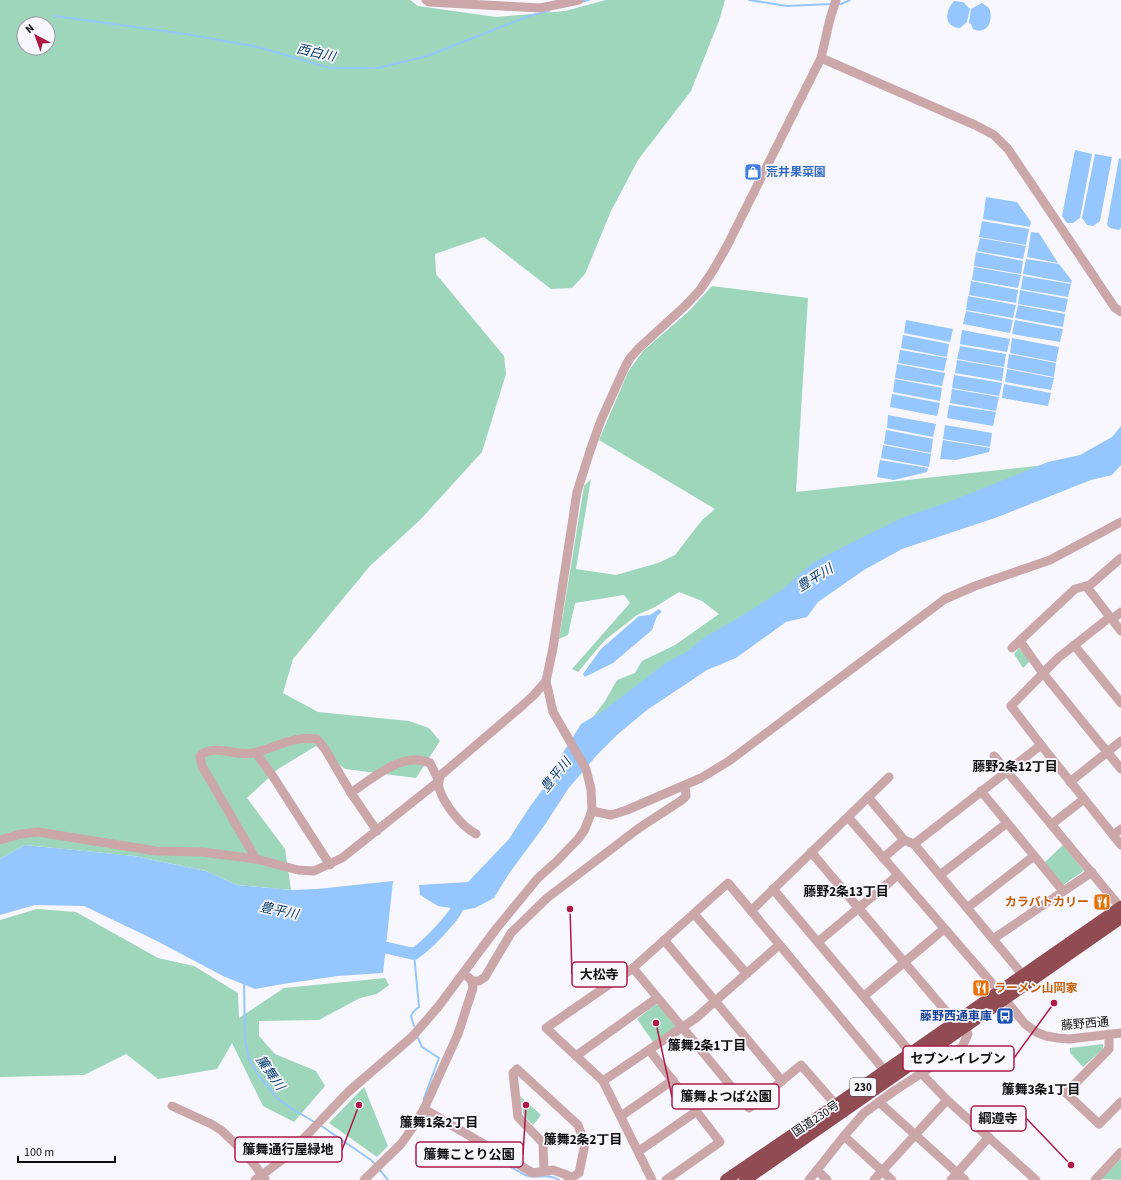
<svg xmlns="http://www.w3.org/2000/svg" width="1121" height="1180" font-family="'Source Sans 3','Noto Sans JP',sans-serif">
<style>
.green{fill:#9ed6bc;fill-rule:evenodd}
.water{fill:#96c6fe}
.lines{fill:none;stroke-linecap:round;stroke-linejoin:round}
.stream{stroke:#96c6fe;stroke-width:2}
.river{stroke:#96c6fe;stroke-width:12}
.minor{stroke:#cba7aa;stroke-width:9}
.highway{stroke:#914b52;stroke-width:12}
.labels{text-anchor:middle;dominant-baseline:central;stroke-width:3.5;stroke-linejoin:round;paint-order:stroke}
.shield{fill:#f8f7fd;stroke:#545356;stroke-width:1}
.shield-label{font-size:11px;font-weight:bold;fill:#0e0d0f}
.shop-label{font-size:12px;font-weight:bold;fill:#366cbe;stroke:#f8f7fd;text-anchor:start}
.food-label{font-size:12px;font-weight:bold;fill:#c56008;stroke:#f8f7fd;text-anchor:end}
.transit-label{font-size:12px;font-weight:bold;fill:#164399;stroke:#f8f7fd;text-anchor:end}
.street-label{font-size:12px;fill:#0e0d0f;stroke:#f8f7fd}
.water-label{font-size:13px;font-style:italic;fill:#073b6c;stroke:#f8f7fd}
.neighbourhood-label{font-size:13px;font-weight:bold;fill:#0e0d0f;stroke:#f8f7fd}
.leader{fill:none;stroke:#ad1a46;stroke-width:1.5}
.callout-dot{fill:#ad1a46;stroke:#f8f7fd;stroke-width:1.5}
.callout{fill:#f8f7fd;stroke:#ad1a46;stroke-width:1.5}
.callout-label{font-size:13px;text-anchor:middle;font-weight:bold;fill:#0e0d0f}
</style>
<rect width="100%" height="100%" fill="#f8f7fd"/>
<g class="green">
<path d="M0,0H410L418,6L496,17L565,11L606,0H725L719,21L691,91L638,160L611,211L585,274L572,288L551,289L484,237L435,254L436,274L504,356L506,374L482,452L420,520L370,566L293,659L283,693L318,712L409,721L429,728L440,741L416,778L345,769L316,746L278,769L247,798L285,849L291,890L237,885L206,871L134,856L25,845L0,859ZM24,24H48V48H24Z"/>
<path d="M712,286L808,298L796,492L1045,465L864,544L578,737L605,701L617,680L635,673L642,661L675,645L719,614L702,601L679,592L655,607L637,615L604,641L578,672L572,669L630,603L624,595L575,603L568,635L559,639L584,486L591,479L576,569L616,575L658,563L675,555L702,520L715,509L599,440L628,372L643,351L688,312Z"/>
<path d="M1019,648L1030,661L1023,668L1014,654Z"/>
<path d="M1063,845L1083,870L1082,872L1063,885L1044,863Z"/>
<path d="M37,909L76,912L158,958L194,966L238,993L239,1018L284,988L385,978L389,985L377,994L360,998L319,1020L259,1021V1036L275,1054L316,1071L325,1086L294,1122L263,1106L232,1043L217,1069L158,1079L126,1054L84,1075L0,1077V920Z"/>
<path d="M656,1004L660,1006L676,1027L653,1042L637,1019Z"/>
<path d="M1103,1044V1049L1083,1067L1070,1053V1048Z"/>
<path d="M364,1087L388,1146L377,1157L329,1123Z"/>
<path d="M520,1096L541,1115L533,1125L524,1116Z"/>
<path d="M1121,1159V1180L1101,1179Z"/>
</g>
<g class="water">
<path d="M954,1L963,2L970,9L967,22L960,28C943,27 945,11 954,1Z"/>
<path d="M982,3L989,8C994,19 988,36 973,29L971,24L969,23L971,9Z"/>
<path d="M1075,150L1092,154L1080,218L1073,223H1067L1062,216Z"/>
<path d="M1095,154L1112,157L1100,221L1093,226L1087,225L1082,218Z"/>
<path d="M1119,158L1121,159V228L1119,230L1110,228L1107,225Z"/>
<path d="M986,197L1017,202L1031,222L1030,227L983,219Z"/>
<path d="M982,221L1029,229L1026,245L979,237Z"/>
<path d="M1031,232L1039,233L1058,263L1027,257Z"/>
<path d="M980,238L1026,246L1023,259L977,251Z"/>
<path d="M976,252L1023,261L1021,274L974,266Z"/>
<path d="M1026,259L1059,264L1072,281L1071,283L1023,274Z"/>
<path d="M974,267L1021,275L1018,288L972,280Z"/>
<path d="M1023,276L1071,284L1068,297L1021,289Z"/>
<path d="M971,281L1018,290L1016,303L969,295Z"/>
<path d="M1020,290L1068,299L1065,312L1018,304Z"/>
<path d="M968,296L1016,305L1013,318L966,310Z"/>
<path d="M1018,305L1065,314L1063,327L1015,318Z"/>
<path d="M966,311L1013,320L1010,333L963,324Z"/>
<path d="M906,320L953,329L950,342L904,333Z"/>
<path d="M1015,320L1063,329L1060,342L1012,334Z"/>
<path d="M962,330L1010,339L1007,352L960,344Z"/>
<path d="M903,335L949,344L947,357L901,348Z"/>
<path d="M1012,338L1059,347L1056,362L1010,353Z"/>
<path d="M960,346L1006,354L1004,367L957,359Z"/>
<path d="M900,350L947,358L944,371L898,363Z"/>
<path d="M1009,354L1056,363L1054,377L1007,368Z"/>
<path d="M957,360L1004,368L1002,381L955,373Z"/>
<path d="M897,364L945,373L942,386L895,378Z"/>
<path d="M1007,369L1054,378L1051,390L1005,382Z"/>
<path d="M954,375L1002,383L999,396L952,388Z"/>
<path d="M895,379L942,388L940,401L893,392Z"/>
<path d="M1004,384L1051,393L1048,406L1002,398Z"/>
<path d="M952,389L999,397L996,411L950,403Z"/>
<path d="M892,394L940,403L937,416L890,407Z"/>
<path d="M949,405L996,412L993,426L947,418Z"/>
<path d="M888,415L936,424L933,437L887,428Z"/>
<path d="M945,425L992,433L990,447L943,439Z"/>
<path d="M1121,426V465L1112,475L1091,480L995,518L902,549L864,570L818,602L807,617L786,622L736,658L707,670L647,710L618,734L597,755L568,789L544,826L508,875L494,898L475,908L464,910L438,906L420,895L419,885L468,882L509,839L529,808L556,771L561,756L581,724L603,711L667,662L688,651L705,637L740,617L765,601L783,589L814,562L859,539L902,518L954,500L1048,462L1080,455L1112,437Z"/>
<path d="M886,430L933,439L931,453L884,444Z"/>
<path d="M943,440L990,448L989,452L956,460L940,459Z"/>
<path d="M883,445L931,454L929,467L881,458Z"/>
<path d="M880,460L928,468L927,472L894,480L877,477Z"/>
<path d="M659,609L662,612L657,616L652,630L613,663L585,677L583,674L601,649L639,616L650,615Z"/>
<path d="M25,845L134,856L206,871L237,885L291,890L317,889L393,881L383,973L338,976L283,984L255,989L223,976L155,940L84,906L35,905L0,915V859Z"/>
</g>
<g class="lines">
<g class="stream">
<path d="M749,0L787,6L831,4"/>
<path d="M580,2L589,0"/>
<path d="M838,4H841L850,0"/>
<path d="M55,16L186,34L258,47L330,68H378L427,56L529,16L549,11"/>
<path d="M244,982L245,1041L249,1059L257,1073L278,1099L291,1108L316,1123"/>
<path d="M414,1026L411,1016L414,1011L419,1007L414,954"/>
<path d="M418,1038L422,1047L439,1058L424,1098V1100"/>
<path d="M427,1114V1117L438,1126"/>
<path d="M320,1125L371,1160L376,1165"/>
<path d="M470,1144L525,1175C536,1179 550,1173 559,1180"/>
<path d="M379,1169L388,1180"/>
</g>
<path class="river" d="M370,944L414,954C430,943 442,929 454,914C458,908 460,901 466,896"/>
<g class="minor">
<path d="M426,0L429,2L540,8L579,0"/>
<path d="M821,58L975,125L994,135L1008,149L1115,308L1121,312"/>
<path d="M1086,586L1121,631"/>
<path d="M1112,619L1121,612"/>
<path d="M1020,641L1042,672L1121,769"/>
<path d="M1074,645L1121,703"/>
<path d="M1012,648L1075,589L1090,585L1121,558"/>
<path d="M1041,745L1011,706L1058,658L1110,617"/>
<path d="M256,753L272,775L330,865"/>
<path d="M994,756L1121,908"/>
<path d="M1070,782L1121,741"/>
<path d="M981,791L1063,891"/>
<path d="M868,797L904,840L914,844"/>
<path d="M592,811L611,815L627,810L701,778L729,761L945,599L975,586L1050,560L1121,522"/>
<path d="M848,817L996,988L1025,1024L1036,1032L1046,1036L1058,1038L1069,1039L1121,1033"/>
<path d="M1052,824L1084,799"/>
<path d="M476,834C461,826 444,804 439,788C438,784 439,779 441,775L523,705L534,695L546,681"/>
<path d="M1113,835L1121,829"/>
<path d="M0,840L21,834L38,832L156,851L202,852L256,859L298,870L314,871L342,858L439,781L430,763C402,751 373,778 351,793"/>
<path d="M811,852L955,1022"/>
<path d="M883,858L904,840"/>
<path d="M256,859L202,766L200,756C205,749 218,750 226,751C235,753 248,755 257,752C280,746 292,736 317,739L325,749L351,793L377,831"/>
<path d="M940,875L1007,823"/>
<path d="M773,889L911,1053"/>
<path d="M967,908L1034,856"/>
<path d="M751,911L889,777"/>
<path d="M694,914L747,974"/>
<path d="M993,939L1092,872"/>
<path d="M664,940L782,1081"/>
<path d="M818,942L898,875"/>
<path d="M633,968L749,1108L801,1065L836,1105"/>
<path d="M1027,980L914,844L1041,745L1121,845"/>
<path d="M472,981H479L485,977L511,933L547,898L639,828L682,800L686,796L685,785"/>
<path d="M864,996L944,929"/>
<path d="M1109,1034V1049L1066,1093L1099,1124L1121,1102"/>
<path d="M650,1051L720,1142L666,1180"/>
<path d="M576,1056L657,998"/>
<path d="M921,1073L947,1100L1036,1180"/>
<path d="M603,1081L696,1018L779,945"/>
<path d="M879,1102L965,1180"/>
<path d="M172,1106L211,1124L221,1130L247,1155L265,1179"/>
<path d="M424,1109L533,1173L553,1170L567,1175L570,1180"/>
<path d="M621,1116L673,1080"/>
<path d="M639,1151L697,1111"/>
<path d="M817,1170L827,1180"/>
<path d="M544,1171L543,1143L518,1117L513,1073L517,1069L578,1125L585,1144L579,1173L569,1179"/>
<path d="M255,1180L286,1157L348,1092L412,1037L438,1007L496,929L538,878L556,862L578,839L584,831L592,811L591,789L586,769L553,712L546,681L553,648L577,492L590,451L601,420L625,367L630,358L639,348L686,305L700,290L714,269L727,246L821,58L830,19L836,0"/>
<path d="M364,1180L401,1144L411,1130L424,1109L458,1034L473,988L472,981L468,977"/>
<path d="M652,1180L603,1081L546,1028L633,968L728,883L885,1071"/>
<path d="M809,1180L844,1136"/>
<path d="M874,1180L947,1100"/>
<path d="M892,1180L844,1136L864,1113L894,1091L962,1047L968,1034L962,1022"/>
<path d="M951,1180L989,1137"/>
<path d="M1095,1180L1121,1152"/>
</g>
<g class="highway">
<path d="M726,1180L836,1105L1121,907"/>
<path d="M745,1180L1121,918"/>
</g>
</g>
<defs>
<g id="shop-square" transform="scale(0.9)"><rect x="-9" y="-9" width="18" height="18" rx="4" fill="#3f7fe0" stroke="#f8f7fd"/><path d="M-5-2.5h2.3a2.7 3.5 0 0 1 5.4 0H5L5.5 6h-11ZM-1.5-2.5h3a1.5 2.3 0 0 0-3 0Z" fill="#fff"/></g>
<g id="restaurant-square" transform="scale(0.9)"><rect x="-9" y="-9" width="18" height="18" rx="4" fill="#e8710a" stroke="#f8f7fd"/><path d="M-5-6h1v4h1v-4h1v4h1v-4h1v5L-1.5 .5V6h-2V.5L-5-1ZM5-6V6H3V1.5H1.5Q1.5-4 5-6Z" fill="#fff"/></g>
<g id="bus-square" transform="scale(0.9)"><rect x="-9" y="-9" width="18" height="18" rx="4" fill="#1a4fb4" stroke="#f8f7fd"/><path d="M-5-6H5V4H4V6H2V4H-2V6H-4V4H-5ZM-3.5-4V0h7V-4ZM-3.5 1.2v1.5H-2V1.2ZM2 1.2v1.5H3.5V1.2Z" fill="#fff"/></g>
</defs>
<g fill-rule="evenodd">
<use href="#shop-square" x="753" y="172"/>
<use href="#restaurant-square" x="1102" y="902"/>
<use href="#restaurant-square" x="981" y="988"/>
<use href="#bus-square" x="1005" y="1016"/>
</g>
<g class="labels">
<rect class="shield" x="850" y="1078" width="26" height="18" rx="3"/>
<g class="shield-label">
<text x="863" y="1087">230</text>
</g>
<g class="shop-label">
<text x="766" y="172">荒井果菜園</text>
</g>
<g class="food-label">
<text x="1089" y="902">カラバトカリー</text>
<text x="994" y="988" text-anchor="start">ラーメン山岡家</text>
</g>
<g class="transit-label">
<text x="992" y="1016">藤野西通車庫</text>
</g>
<g class="street-label">
<text transform="translate(1085 1024) rotate(-5)">藤野西通</text>
<text transform="translate(816 1119) rotate(-34)">国道230号</text>
</g>
<g class="water-label">
<text transform="translate(316 53) rotate(13)">西白川</text>
<text transform="translate(815 578) rotate(-32)">豊平川</text>
<text transform="translate(556 775) rotate(-51)">豊平川</text>
<text transform="translate(279 911) rotate(12)">豊平川</text>
<text transform="translate(270 1073) rotate(55)">簾舞川</text>
</g>
<g class="neighbourhood-label">
<text x="1015" y="767">藤野2条12丁目</text>
<text x="846" y="892">藤野2条13丁目</text>
<text x="707" y="1046">簾舞2条1丁目</text>
<text x="1041" y="1090">簾舞3条1丁目</text>
<text x="439" y="1123">簾舞1条2丁目</text>
<text x="583" y="1140">簾舞2条2丁目</text>
</g>
</g>
<path class="leader" d="M570 909L572 974M1054 1003L1014 1058M656 1023L672 1097M1071 1165L1026 1118M359 1105L342 1150M526 1105L523 1155"/>
<g class="callout-dot">
<circle cx="570" cy="909" r="4"/>
<circle cx="1054" cy="1003" r="4"/>
<circle cx="656" cy="1023" r="4"/>
<circle cx="1071" cy="1165" r="4"/>
<circle cx="359" cy="1105" r="4"/>
<circle cx="526" cy="1105" r="4"/>
</g>
<g class="callout">
<rect x="572" y="962" width="55" height="25" rx="4"/>
<rect x="903" y="1046" width="111" height="25" rx="4"/>
<rect x="672" y="1084" width="107" height="25" rx="4"/>
<rect x="971" y="1106" width="55" height="25" rx="4"/>
<rect x="235" y="1137" width="107" height="25" rx="4"/>
<rect x="416" y="1142" width="107" height="25" rx="4"/>
</g>
<g class="callout-label">
<text x="599" y="979">大松寺</text>
<text x="958" y="1063">セブン-イレブン</text>
<text x="726" y="1101">簾舞よつば公園</text>
<text x="998" y="1123">綱遵寺</text>
<text x="288" y="1154">簾舞通行屋緑地</text>
<text x="469" y="1159">簾舞ことり公園</text>
</g>
<g transform="translate(36 36) rotate(319)"><circle r="19" fill="#f8f7fd" stroke="#9a999e"/>
<path d="M0-3L7 15L0 10L-7 15Z" fill="#ad1a46"/>
<text y="-6" font-size="11" font-weight="bold" text-anchor="middle" fill="#0e0d0f">N</text>
</g>
<path d="M18 1156v6h97v-6" fill="none" stroke="#0e0d0f" stroke-width="2"/>
<text x="24" y="1156" font-size="12" fill="#0e0d0f" stroke="#f8f7fd" stroke-width="3" paint-order="stroke">100 m</text>
</svg>
